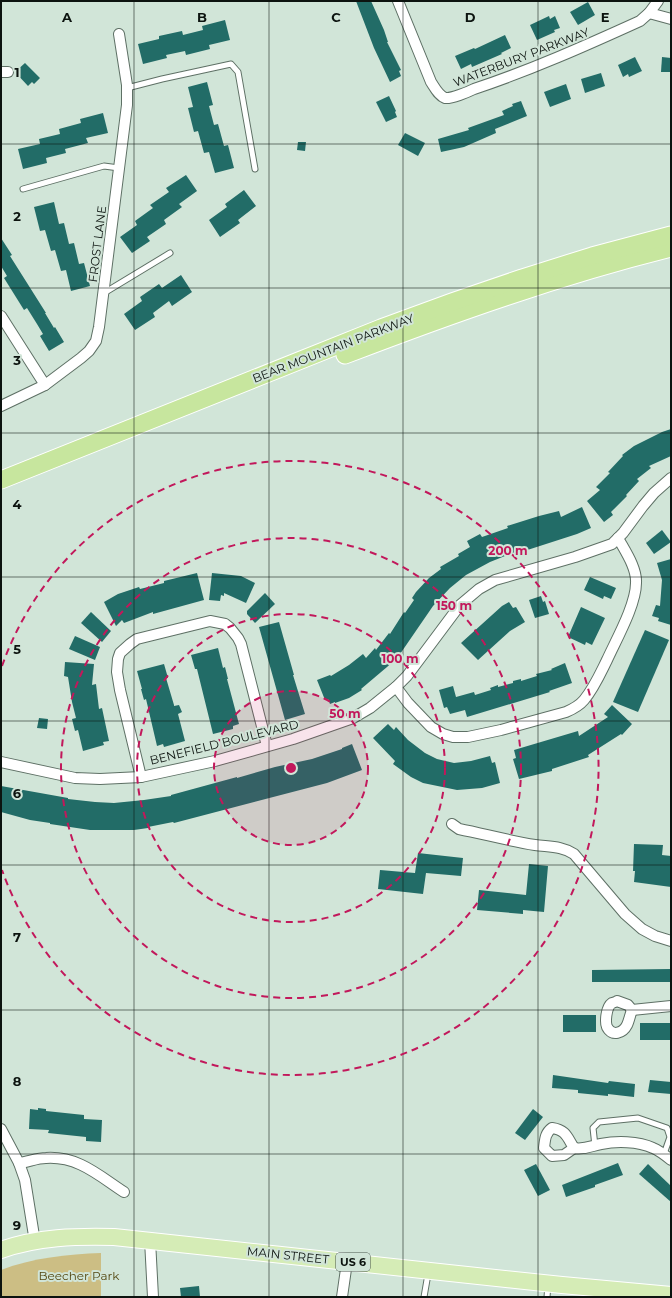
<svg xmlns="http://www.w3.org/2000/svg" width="672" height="1298" font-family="Montserrat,sans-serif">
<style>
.green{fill:#ccbe84}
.building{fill:#226c67}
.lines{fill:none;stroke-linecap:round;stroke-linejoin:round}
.service-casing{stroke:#5e7065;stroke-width:7}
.minor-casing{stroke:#5e7065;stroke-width:12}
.primary-casing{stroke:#fff;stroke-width:18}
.trunk-casing{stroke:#fff;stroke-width:19}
.service{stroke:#fff;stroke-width:5}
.minor{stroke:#fff;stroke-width:10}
.primary{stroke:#d5ecb6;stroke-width:16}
.trunk{stroke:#c7e69e;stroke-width:17}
.grid{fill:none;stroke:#0c130f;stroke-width:1;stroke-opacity:0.55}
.ring{fill:none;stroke:#c2185b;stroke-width:2;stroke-dasharray:7 5}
.labels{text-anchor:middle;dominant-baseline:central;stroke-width:4;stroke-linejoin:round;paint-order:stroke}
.shield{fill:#d1e5d8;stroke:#47524b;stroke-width:1}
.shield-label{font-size:11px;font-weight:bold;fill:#0c130f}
.street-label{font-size:12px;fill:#0c130f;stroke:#d1e5d8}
.park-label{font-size:12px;fill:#544813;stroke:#d1e5d8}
.grid-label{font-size:13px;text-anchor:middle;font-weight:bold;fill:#0c130f;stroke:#d1e5d8;stroke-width:4;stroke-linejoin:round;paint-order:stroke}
.centre{fill:#c2185b;stroke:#d1e5d8;stroke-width:2}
.ring-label{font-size:12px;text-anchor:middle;font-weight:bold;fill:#c2185b;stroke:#d1e5d8;stroke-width:4;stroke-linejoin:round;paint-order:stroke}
</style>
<rect width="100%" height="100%" fill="#d1e5d8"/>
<path class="green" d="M101,1253V1297H1V1270C32,1258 68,1254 101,1253Z"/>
<g class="building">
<path d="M356,1H371L384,30L388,42H387L401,70L399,71L401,76L390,82L374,48Z"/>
<path d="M588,2L595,15L578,25L570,12Z"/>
<path d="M549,16L550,19L555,16L560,28L554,30L555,32L537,40L530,25Z"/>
<path d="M225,20L230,40L209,45L210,49L186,55L185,51L166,55L167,58L143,64L138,44L159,39V36L182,31L183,35L203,30L202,26Z"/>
<path d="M505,35L511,48L501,53L502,54L472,67L471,64L461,69L455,56L474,48L475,49Z"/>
<path d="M635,57L642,71L629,77L628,74L623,77L618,65Z"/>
<path d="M662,57L671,58V72H661Z"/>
<path d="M25,63L40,78L34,84L32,82L28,86L15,72Z"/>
<path d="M601,73L605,86L585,93L581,79Z"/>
<path d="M207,82L213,105L209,106L214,125L218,124L224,146L228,145L234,168L215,173L209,152L204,153L198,131L194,132L188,108L193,107L188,87Z"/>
<path d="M566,84L571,99L550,107L544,92Z"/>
<path d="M389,96L396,111L395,112L397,117L386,122L376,102Z"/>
<path d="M521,101L527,116L495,129L496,133L464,147L441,152L438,139L469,130L468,128L504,115L502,111L513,106L512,104Z"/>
<path d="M103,113L108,133L86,138L88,143L65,149L66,153L46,158L47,163L23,169L18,149L40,144L39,139L60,134L59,129L81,123L80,119Z"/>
<path d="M405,133L425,143L418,156L398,145Z"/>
<path d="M298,142H306L305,151L297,150Z"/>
<path d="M186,175L197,191L179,204L182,207L164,220L166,224L147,237L150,241L132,253L120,237L137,225L135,221L153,208L150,205L169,192L166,188Z"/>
<path d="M244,190L256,206L238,220L240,223L220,237L209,220L227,207L225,204Z"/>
<path d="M54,202L59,224L64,223L69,244L74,243L79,264L84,263L90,286L71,291L66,270L61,271L55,250L51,251L45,230L40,231L34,207Z"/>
<path d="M1,238L12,255L10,256L46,313H45L54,328L55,327L64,342L49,351L40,336L43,334L37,324L27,308L24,310L4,278L7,276L1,266Z"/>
<path d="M181,275L192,292L172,306L169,301L153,313L155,317L135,330L124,314L142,301L140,297L159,284L162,288Z"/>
<path d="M671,429V456L649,466L651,468L637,479L639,481L626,495L627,496L611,512L613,515L604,522L587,501L600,490L596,487L610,473L608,472L623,456L622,455L634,446L662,432Z"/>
<path d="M582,507L591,528L577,534L515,554V552L490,562L466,575L450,588L433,606L398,657L387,667L361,689L362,690L349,698L335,703V702L330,704L328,699L325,700L317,680L330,675L331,676L349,665L363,654L366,658L375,648L376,650L389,633L390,634L404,612L405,613L414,600L412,598L416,592L429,578L441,569L440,567L459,556L458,554L470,547L467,541L480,534L482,537L508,528L507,526L539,516L559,511L561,517Z"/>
<path d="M662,530L671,542L654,554L646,543Z"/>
<path d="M671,559V625L658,621L659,618L652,616L656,605L660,606L662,580L657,563Z"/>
<path d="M197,573L204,600L153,614V612L124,623L122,620L116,626L104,602L118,594L139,587L140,589L164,583V581Z"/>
<path d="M212,573L241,576L255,583L246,603L224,593V596L221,595L220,601L209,600Z"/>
<path d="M590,577L616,588L611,599L604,596L603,599L584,590Z"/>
<path d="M265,593L275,604L255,623L247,614V611Z"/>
<path d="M541,596L543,602L545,601L549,614L535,618L529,600Z"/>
<path d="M509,602L513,608L516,607L525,622L510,631L478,660L461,643L502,606Z"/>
<path d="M581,607L605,618L592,645L586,642L585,645L568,637Z"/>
<path d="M91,612L111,631L102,642L81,623Z"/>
<path d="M279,622L294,675H293L305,714L285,720L259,627Z"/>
<path d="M645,630L669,640L638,712L613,702Z"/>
<path d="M75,636L100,647L95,660L69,649Z"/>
<path d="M218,648L223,668L225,667L228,679H227L239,724L233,726V729L213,734L197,669H195L191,655Z"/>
<path d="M65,662L94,664L92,685L96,684L99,709L102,708L109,741L103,742L104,745L83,751L78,730L75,731L72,719L76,718L72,702L68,677L64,676Z"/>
<path d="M565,663L572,683L549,691L550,692L467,717L465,710L450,714L447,707L444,708L439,690L453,686L456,697L474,692L475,695L491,690L490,688L498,685V687L513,683V681L521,679V681L537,676L536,674L552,670L551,669Z"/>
<path d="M164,664L168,678H166L174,705V706L179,705L182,712L178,714L185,741L164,747L163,744L157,746L146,699L144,700L141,689H142L137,671Z"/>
<path d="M612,705L632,724L622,735L621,734L588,755L589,757L552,769V771L519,779L513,759L516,758L514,750L578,731L579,736L608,717L604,714Z"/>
<path d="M39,718L48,719L47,729L37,728Z"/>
<path d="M388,724L394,730L396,727L408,740L425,753L437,759L454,763L471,761L490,756L492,763L495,762L500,783L482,788L457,790L423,783L411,777L393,764L395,761L373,738Z"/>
<path d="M352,744L362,770L327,783L174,823L173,822L148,827V828L134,830H90L50,824V823L30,820L1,812V786L68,798V799L95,802L114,803L144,800L171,796V795L237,777V778L275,767L312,759L342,749V748Z"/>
<path d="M634,844L663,845L662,855L671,856V887L634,882L635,871H633Z"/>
<path d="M418,853L463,858L461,876L426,873L423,894L378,889L380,870L415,873Z"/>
<path d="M529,864L548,866L544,912L523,910V914L477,910L479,890L526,895Z"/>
<path d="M671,969V982H592V970Z"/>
<rect x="563" y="1015" width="33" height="17"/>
<rect x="640" y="1023" width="31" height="17"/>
<path d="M553,1075L608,1083L609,1081L635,1084L634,1097L608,1094V1096L578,1093V1090L552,1088Z"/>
<path d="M650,1080L671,1082V1094L648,1092Z"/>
<path d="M38,1108L46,1109V1111L84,1115V1119L102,1120L101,1142L86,1141V1137L48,1133L49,1130L29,1129L30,1109L38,1110Z"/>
<path d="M533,1109L543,1117L525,1140L515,1133Z"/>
<path d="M618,1163L623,1175L595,1185V1187L566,1197L562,1185Z"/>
<path d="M536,1164L550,1190L538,1196L524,1170Z"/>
<path d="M648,1164L671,1186V1202L639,1174Z"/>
<path d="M199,1286L200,1297H181L180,1288Z"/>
</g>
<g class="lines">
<g class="service-casing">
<g id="service">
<path d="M127,88L162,79L231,64L238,72L255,169"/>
<path d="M23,189L104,166L119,168"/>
<path d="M104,293L170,253"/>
<path d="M595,1146L593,1128L599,1122L638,1118L667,1128L670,1137L664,1154"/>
<path d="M424,1297L428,1274"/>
<path d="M547,1297L548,1285"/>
</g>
</g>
<g class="minor-casing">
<g id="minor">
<path d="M398,1L431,82C435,88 438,95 445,98C451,99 468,92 474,89C531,70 585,46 640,21L649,13L658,1"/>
<path d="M649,13L671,19"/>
<path d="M1,72H8"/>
<path d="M1,316L45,385"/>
<path d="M1,406L45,385L81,358L89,351L96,341L99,327L127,105V85L119,34"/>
<path d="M396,687L408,703L431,727L443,734L453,737H468L501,730L566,712C573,709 579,706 584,700C594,688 600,674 607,660C616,640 636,605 636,583C637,568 625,551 618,538"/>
<path d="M1,762L75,778L100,779L141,777L215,761L293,739L353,718L370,708L396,687L407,676L460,605L479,589L495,580L575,557L612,544L623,533L643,506L654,493L671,478"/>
<path d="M141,777L120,690L117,672L118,659L120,653L130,644L137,639L210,621L225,624L230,628L238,638L241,644L267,746"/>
<path d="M452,824L459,829C484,834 510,841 535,845C549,847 562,846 574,854L625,914L642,929L655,936L671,941"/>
<path d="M617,1001L628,1005L632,1010C630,1015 629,1021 627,1025C623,1033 612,1037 607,1027C605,1022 606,1007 612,1003C612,1003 616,1002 617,1001Z"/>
<path d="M632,1010L671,1006"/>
<path d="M552,1128C566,1130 567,1137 574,1148L564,1155L552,1156L544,1148C545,1140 545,1133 552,1128Z"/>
<path d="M1,1129L19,1163L25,1180L35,1242"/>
<path d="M574,1148C584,1150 591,1146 601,1144C616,1141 638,1141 653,1148C660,1151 665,1155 671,1160"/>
<path d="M19,1163C28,1162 37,1158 46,1158C78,1156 98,1175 124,1192"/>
<path d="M150,1240L153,1297"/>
<path d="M342,1297L347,1262"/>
</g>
</g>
<g class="primary-casing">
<path id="primary" d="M1,1250C37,1237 77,1236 114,1237L562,1285L671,1295"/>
</g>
<g class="trunk-casing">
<g id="trunk">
<path d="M345,355C452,314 559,276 671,248"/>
<path d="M1,480L381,328L452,302L522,278L592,256L671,235"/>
</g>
</g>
<use href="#service" class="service"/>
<use href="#minor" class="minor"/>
<use href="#primary" class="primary"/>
<use href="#trunk" class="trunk"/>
</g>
<path class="grid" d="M134,1V1297M269,1V1297M403,1V1297M538,1V1297M1,144H671M1,288H671M1,433H671M1,577H671M1,721H671M1,865H671M1,1010H671M1,1154H671"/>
<circle cx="291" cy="768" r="77" fill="#c2185b" fill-opacity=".12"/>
<g class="ring">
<circle cx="291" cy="768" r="77"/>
<circle cx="291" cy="768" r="154"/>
<circle cx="291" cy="768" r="230"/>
<path d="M2 666A307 307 0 1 1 2 870"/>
</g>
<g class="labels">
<rect class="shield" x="336" y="1253" width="34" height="18" rx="3"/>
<g class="shield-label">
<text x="353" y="1262">US 6</text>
</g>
<g class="street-label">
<text transform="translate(521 57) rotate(-21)">WATERBURY PARKWAY</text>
<text transform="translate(97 244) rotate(-83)">FROST LANE</text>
<text transform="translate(333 348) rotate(-21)">BEAR MOUNTAIN PARKWAY</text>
<text transform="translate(224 742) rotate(-14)">BENEFIELD BOULEVARD</text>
<text transform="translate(288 1255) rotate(6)">MAIN STREET</text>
</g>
<g class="park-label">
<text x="79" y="1275">Beecher Park</text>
</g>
</g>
<g class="grid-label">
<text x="67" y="22">A</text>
<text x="202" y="22">B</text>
<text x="336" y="22">C</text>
<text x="470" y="22">D</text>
<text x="605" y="22">E</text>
<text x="17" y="77">1</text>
<text x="17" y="221">2</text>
<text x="17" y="365">3</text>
<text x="17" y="509">4</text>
<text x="17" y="654">5</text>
<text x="17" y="798">6</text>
<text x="17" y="942">7</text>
<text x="17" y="1086">8</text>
<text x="17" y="1230">9</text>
</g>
<circle cx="291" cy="768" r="6" class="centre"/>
<g class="ring-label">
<text x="508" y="555">200 m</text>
<text x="454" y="610">150 m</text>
<text x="400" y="663">100 m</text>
<text x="345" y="718">50 m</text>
</g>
<rect width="672" height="1298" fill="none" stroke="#0c130f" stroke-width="4"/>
</svg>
